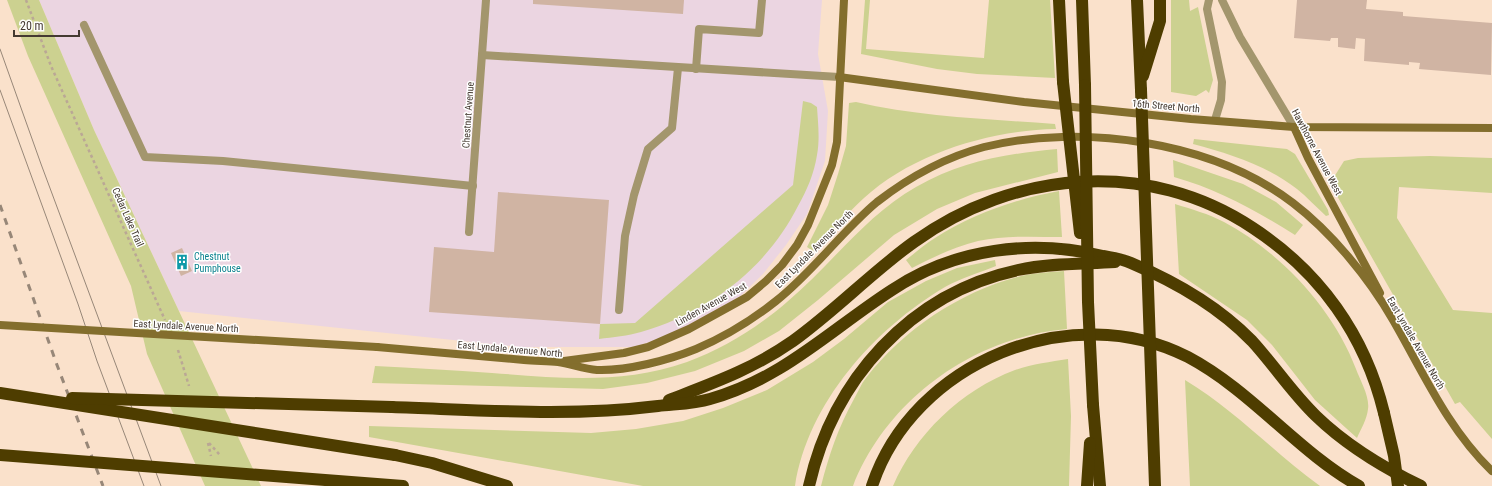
<svg xmlns="http://www.w3.org/2000/svg" width="1492" height="486" font-family="'Roboto Condensed',sans-serif">
<style>
.industrial{fill:#ebd5e1}
.green{fill:#ccd190}
.building{fill:#d0b4a3}
.lines{fill:none;stroke-linecap:round;stroke-linejoin:round}
.path{stroke:#baa795;stroke-width:2.5;stroke-dasharray:3 3;stroke-linecap:butt}
.lane{stroke:#a3966d;stroke-width:8}
.street{stroke:#a3966d;stroke-width:8}
.secondary{stroke:#836e2d;stroke-width:8}
.highway{stroke:#4e3d00;stroke-width:12}
.tram{stroke:#978778;stroke-width:1}
.rail{stroke:#978778;stroke-width:3;stroke-dasharray:7 7;stroke-linecap:butt}
.secondary-bridge{stroke:#836e2d;stroke-width:8}
.highway-bridge{stroke:#4e3d00;stroke-width:12}
.labels{text-anchor:middle;dominant-baseline:central;stroke-width:3;stroke-linejoin:round;paint-order:stroke}
.street-label{font-size:10px;fill:#443a31;stroke:#fff}
.culture-label{font-size:10px;fill:#0d838f;stroke:#fff;text-anchor:start}
</style>
<rect width="100%" height="100%" fill="#fae1cb"/>
<path class="industrial" d="M39,0H822L818,54L828,111L825,161L807,214L786,245L763,274L729,307L690,330L633,347H519L179,311L94,130Z"/>
<g class="green">
<path d="M7,0H39L94,130L261,486H205L147,354L131,286L28,56Z"/>
<path d="M865,0H870L866,49L984,58L989,0H1050L1055,78L977,74L937,69L861,54Z"/>
<path d="M1171,0H1189L1190,11L1198,7L1213,80L1209,93L1206,90L1196,96L1171,92Z"/>
<path d="M803,101L811,103L817,107C818,123 820,139 817,155C814,174 807,190 798,206C766,269 709,312 641,332C628,336 613,337 599,339L600,324L635,323L793,185Z"/>
<path d="M856,102C921,117 989,119 1055,124L1056,129C991,130 913,153 864,198C846,214 830,234 813,251L807,247L828,205L838,174L846,146L849,103Z"/>
<path d="M1194,139L1287,149L1295,154L1328,210L1329,215L1326,216C1316,207 1307,197 1297,189C1266,165 1230,154 1193,144Z"/>
<path d="M1057,149L1058,172L975,193L937,209L894,235L818,300L779,331L744,351L695,371L647,383L603,389L372,383L375,366C414,368 453,370 492,373C560,378 621,385 687,362C723,349 757,328 787,302C831,265 865,216 916,187C962,161 1005,154 1057,149Z"/>
<path d="M1430,156L1492,158V193L1399,187L1397,218L1453,310L1492,313V439L1460,402L1455,404L1332,187L1334,177L1344,161L1358,158Z"/>
<path d="M1173,160L1243,184L1276,202L1303,225L1295,235C1257,211 1217,189 1174,177Z"/>
<path d="M1059,191L1062,237C1034,237 1006,235 978,241C955,247 933,257 912,268L906,260C915,253 925,244 935,238C972,214 1016,199 1059,191Z"/>
<path d="M1175,204C1191,209 1209,214 1224,222C1280,252 1333,308 1356,369C1360,380 1370,397 1368,409C1367,419 1361,429 1357,438L1315,400L1272,345L1247,320L1179,274Z"/>
<path d="M995,260L996,266C979,273 961,278 945,287C874,329 808,403 795,486H643L369,437V426L591,433L636,429L683,421L723,408L767,390L813,362L844,339L888,302L926,281L957,268Z"/>
<path d="M1064,271L1067,329C974,337 887,399 853,486H821C829,455 838,428 854,399C858,392 861,384 866,378C904,329 961,291 1021,276C1035,273 1050,272 1064,271Z"/>
<path d="M1068,359L1071,416L1069,486H893C915,435 961,390 1015,370C1032,364 1050,362 1068,359Z"/>
<path d="M1185,380C1235,410 1273,452 1320,486H1190Z"/>
</g>
<g class="building">
<path d="M533,0H684L683,14L533,4Z"/>
<path d="M1297,0H1367L1366,9L1403,12V16L1492,23L1491,75L1419,69L1420,63L1409,62V65L1364,61L1365,39L1356,38L1355,49L1338,47V38H1331L1330,41L1294,38Z"/>
<path d="M498,192L609,200L600,324L429,312L434,247L494,252Z"/>
<path d="M182,248L192,271L181,276L171,253Z"/>
</g>
<g class="lines">
<g class="path">
<path d="M26,0L51,66L165,320"/>
<path d="M178,350L189,386"/>
<path d="M208,443L211,456"/>
<path d="M209,443L220,455"/>
</g>
<g class="lane">
<path d="M84,25L145,157L223,161L473,186"/>
<path d="M482,55L839,77"/>
<path d="M696,69L699,29L759,33L762,0"/>
<path d="M619,310L625,236L634,195L648,149L672,128L678,68"/>
</g>
<g class="street">
<path d="M1209,0L1207,9L1222,82L1221,100L1215,120"/>
<path d="M1222,0L1240,37L1294,127"/>
<path d="M469,232L486,0"/>
</g>
<g class="secondary">
<path d="M839,77L1024,102L1191,119L1294,127L1492,128"/>
<path d="M1294,127L1308,158L1380,293"/>
<path d="M377,347C426,351 475,356 524,360C535,361 547,361 558,362C571,364 584,369 597,370C627,371 669,360 696,349C724,337 752,320 776,301C813,272 841,232 877,202C908,178 946,157 984,147C1082,123 1212,141 1293,203C1331,232 1369,278 1393,320C1423,372 1448,429 1492,471"/>
<path d="M564,361L624,353L648,347L689,329L747,297L766,281L782,265L797,245L808,225L832,165L837,142L844,0"/>
</g>
<g class="highway">
<path d="M1059,0L1063,82"/>
<path d="M1082,0L1085,85"/>
<path d="M1137,0L1141,90"/>
<path d="M1143,76L1160,21V0"/>
<path d="M669,400C713,383 753,369 793,341C836,310 872,272 914,242C1014,170 1148,158 1253,228C1320,272 1365,335 1384,413"/>
<path d="M1093,405L1100,486"/>
<path d="M392,407C481,410 570,417 658,406C675,404 694,404 710,399C784,378 830,330 892,290C955,248 1032,239 1103,256C1113,258 1122,259 1131,263C1176,282 1218,306 1252,341C1274,365 1292,393 1316,416C1347,446 1382,467 1421,486"/>
<path d="M395,455L432,463L507,486"/>
<path d="M809,486C833,380 910,293 1018,270C1050,263 1083,264 1115,262"/>
<path d="M872,486C913,362 1071,297 1188,357C1252,391 1297,451 1359,486"/>
<path d="M1087,486L1090,443"/>
</g>
<g class="tram">
<path d="M0,49L41,164L161,486"/>
<path d="M0,90L78,304L97,361L144,486"/>
</g>
<path class="rail" d="M0,205L57,365L103,486"/>
<path class="secondary-bridge" d="M0,325L377,347"/>
<g class="highway-bridge">
<path d="M1063,82L1080,233"/>
<path d="M1085,85L1088,302L1093,405"/>
<path d="M1141,90L1155,486"/>
<path d="M0,393L395,455"/>
<path d="M72,398L392,407"/>
<path d="M1384,413L1394,456L1398,486"/>
<path d="M0,455L403,486"/>
</g>
</g>
<defs>
<g id="building-bare" transform="scale(1.2)"><path d="M-4-6H4V6H1V3H-1V6H-4ZM-2.5-4.3h1.7v1.8h-1.7ZM.8-4.3h1.7v1.8H.8ZM-2.5-1h1.7V.8h-1.7ZM.8-1h1.7V.8H.8Z" fill="#0f9aa8" stroke="#fff" stroke-width="2.5" paint-order="stroke"/></g>
</defs>
<g fill-rule="evenodd">
<use href="#building-bare" x="182" y="262"/>
</g>
<g class="labels">
<g class="street-label">
<text transform="translate(1166 106) rotate(5)">16th Street North</text>
<text transform="translate(468 115) rotate(-86)">Chestnut Avenue</text>
<text transform="translate(1317 152) rotate(62)">Hawthorne Avenue West</text>
<text transform="translate(128 217) rotate(66)">Cedar Lake Trail</text>
<text transform="translate(814 249) rotate(-45)">East Lyndale Avenue North</text>
<text transform="translate(711 304) rotate(-29)">Linden Avenue West</text>
<text transform="translate(186 326) rotate(3)">East Lyndale Avenue North</text>
<text transform="translate(1416 343) rotate(60)">East Lyndale Avenue North</text>
<text transform="translate(510 349) rotate(5)">East Lyndale Avenue North</text>
</g>
<g class="culture-label">
<text x="194" y="256">Chestnut<tspan x="194" dy="12">Pumphouse</tspan></text>
</g>
</g>
<path d="M14 30v6h65v-6" fill="none" stroke="#443a31" stroke-width="2"/>
<text x="20" y="30" font-size="12" fill="#443a31" stroke="#ffffff" stroke-width="3" paint-order="stroke">20 m</text>
</svg>
